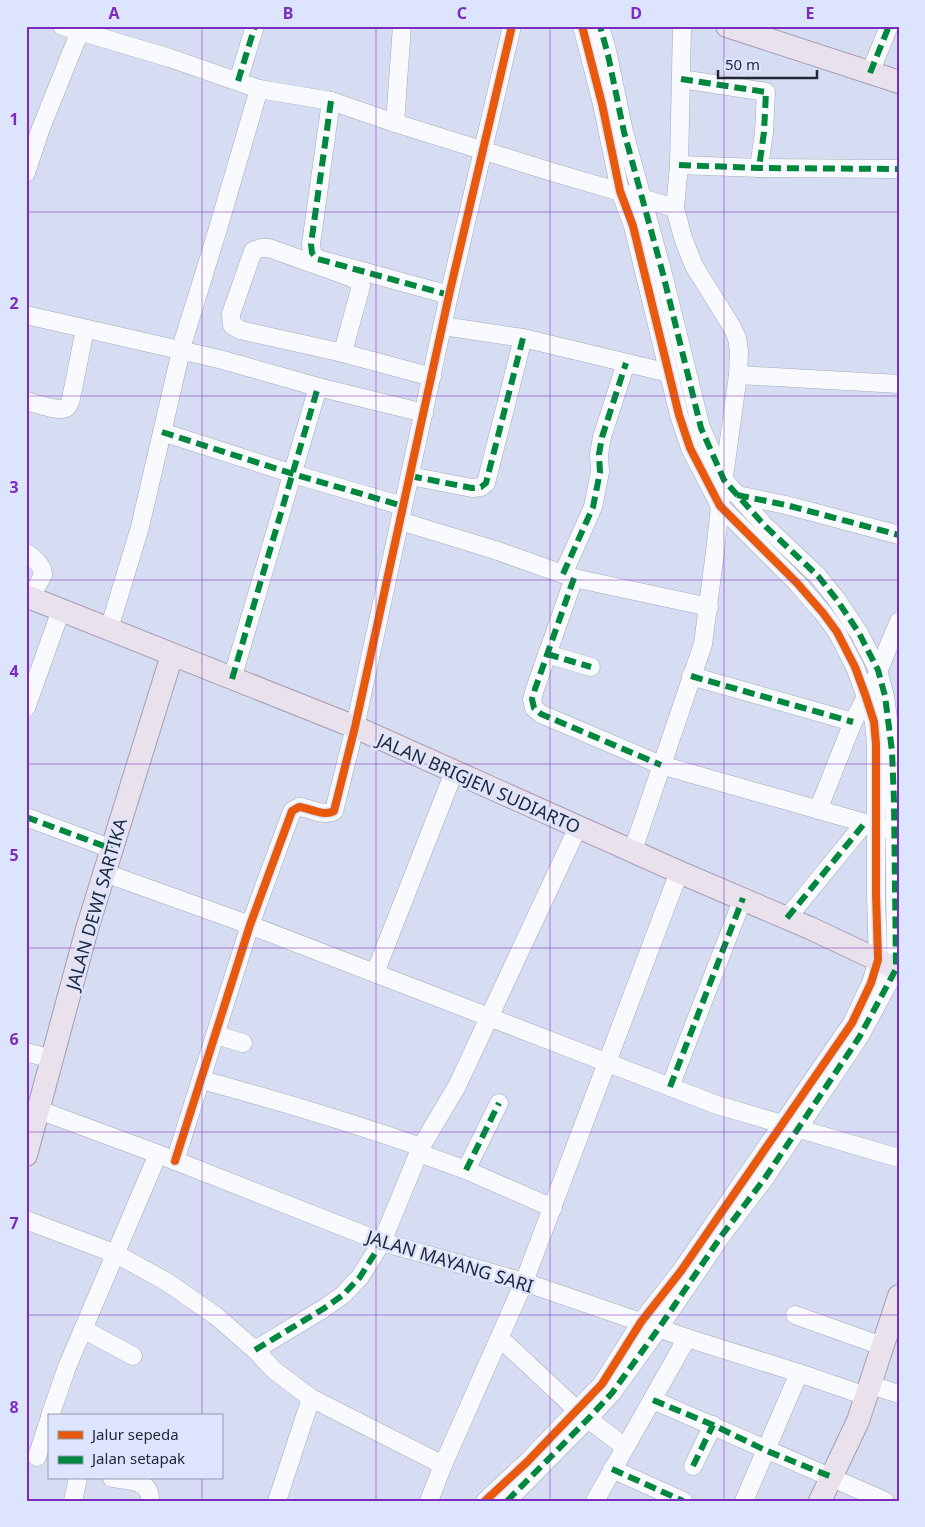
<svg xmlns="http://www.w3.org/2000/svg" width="925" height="1527" font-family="'Noto Sans',sans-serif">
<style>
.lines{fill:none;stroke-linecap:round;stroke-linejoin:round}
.canal{stroke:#6db0c2;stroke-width:14}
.minor-casing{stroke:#a4a9ba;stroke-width:19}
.major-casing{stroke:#a69db3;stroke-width:24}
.minor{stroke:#f9fafd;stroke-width:18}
.major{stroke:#e9e2ec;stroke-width:22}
.quiet{stroke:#00873e;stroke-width:6;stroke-dasharray:12 6;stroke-linecap:butt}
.cycleway-casing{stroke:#dde4fd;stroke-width:11}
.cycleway{stroke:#e8590c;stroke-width:8}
.grid{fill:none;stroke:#7b2cbf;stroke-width:1;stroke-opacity:0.55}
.labels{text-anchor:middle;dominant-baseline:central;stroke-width:5;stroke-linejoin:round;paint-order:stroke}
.street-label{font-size:18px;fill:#232837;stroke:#dde4fd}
.neatline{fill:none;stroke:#7b2cbf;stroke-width:2}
.grid-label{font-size:16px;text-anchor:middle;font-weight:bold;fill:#7b2cbf}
</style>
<rect width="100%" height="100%" fill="#d6ddf3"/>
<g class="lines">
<path class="canal" d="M621,159L633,203"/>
<g class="minor-casing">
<g id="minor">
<path d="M62,26L170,58L259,89L331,101L395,123L552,172L675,208"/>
<path d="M870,73L889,26"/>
<path d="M681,79L766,92L764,132L759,168"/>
<path d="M238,81L255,26"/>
<path d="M331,101L311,244L312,253L318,259L449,295"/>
<path d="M395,123L402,26"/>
<path d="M679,165L759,168L899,169"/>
<path d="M26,173L41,128L82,26"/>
<path d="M26,315L219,359L318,387L424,413"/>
<path d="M443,326L523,338L669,373"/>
<path d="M344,348L361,286L359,282L350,277L269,248H261L253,251L231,314L232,325L240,330L343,353L432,377"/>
<path d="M738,375L899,384"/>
<path d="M26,401C34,403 60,412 66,408C70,405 71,399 72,394L85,329"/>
<path d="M162,432L293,474L403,506"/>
<path d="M410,476L472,488L481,487L486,483L523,338"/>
<path d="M737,495L786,505L899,535"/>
<path d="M400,521L495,550L574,578L709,607"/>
<path d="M26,553C34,558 43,565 43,575L31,597"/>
<path d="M563,574L593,507L600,472L599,454L602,437L626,363"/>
<path d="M574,578L535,689L532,699L534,708L541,714L661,765L886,829"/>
<path d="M109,629L140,527L183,342L217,232L259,89"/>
<path d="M547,654L591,667"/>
<path d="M691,676L853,722"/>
<path d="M232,679L318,387"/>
<path d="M26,708L61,610"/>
<path d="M818,810L853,722L875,679L899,621"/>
<path d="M26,817L112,849"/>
<path d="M633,850L703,644L715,552L720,506L738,375L739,351L737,338L732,327L694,266L683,238L675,208L679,165L682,26"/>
<path d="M105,873L250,925L717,1105L899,1158"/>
<path d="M787,918L864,824"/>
<path d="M375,973L454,772"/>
<path d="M216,1035L243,1043"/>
<path d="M26,1052L52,1059"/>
<path d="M202,1080C276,1100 349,1122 421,1147"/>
<path d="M670,1087L743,898"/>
<path d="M39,1110L158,1154L382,1242L524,1282L687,1338L799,1373L866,1396"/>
<path d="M419,1153L466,1170L553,1208"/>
<path d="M175,1161L250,925L292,811L299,807C310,808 324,817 334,811L355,727L449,295L512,26"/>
<path d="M466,1170L499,1103"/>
<path d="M26,1220L116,1254L167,1282L216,1316L255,1350L275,1371L311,1398L443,1465"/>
<path d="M795,1315L882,1346"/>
<path d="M83,1329L133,1356"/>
<path d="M500,1338L579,1412L625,1447"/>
<path d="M255,1350L323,1309L343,1295L360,1277L382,1242L421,1147L457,1086L578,827"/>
<path d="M870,1385L899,1394"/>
<path d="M653,1400L885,1501"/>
<path d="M50,1416L67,1367L158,1154"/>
<path d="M37,1457L49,1420"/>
<path d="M693,1466L713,1425"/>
<path d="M612,1469L683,1501"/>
<path d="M112,1478C129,1481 151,1479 150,1501"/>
<path d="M73,1501L78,1478"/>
<path d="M277,1501L311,1398"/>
<path d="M429,1501L443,1465L524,1282L679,872"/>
<path d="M485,1501L527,1462L602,1384L641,1322L681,1271L852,1023L871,983L878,960L876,894V744L874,722L866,697L855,667L837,632L823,613L797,583L720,506L690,448L679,415L633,226L620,191L602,104L582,26"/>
<path d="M507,1501L588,1419L612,1393L659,1328L722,1235L765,1178L860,1036L896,969L894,801L892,751L885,696L878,670L859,633L837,600L818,576L764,525L724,480L701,428L663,274L624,132L608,55L600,26"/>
<path d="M595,1501L687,1338"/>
<path d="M744,1501L799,1373"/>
</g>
</g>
<g class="major-casing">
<g id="major">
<path d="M727,26L899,82"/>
<path d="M26,596L355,727L679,872L810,928L899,970"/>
<path d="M26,1155L87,929L172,655"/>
<path d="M820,1501L858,1421L899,1296"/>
</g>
</g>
<use href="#minor" class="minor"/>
<use href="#major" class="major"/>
<g class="quiet">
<path d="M870,73L889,26"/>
<path d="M681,79L766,92L764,132L759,168"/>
<path d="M238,81L255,26"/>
<path d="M331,101L311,244L312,253L318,259L449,295"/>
<path d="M679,165L759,168L899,169"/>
<path d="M162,432L293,474L403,506"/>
<path d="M410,476L472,488L481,487L486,483L523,338"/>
<path d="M737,495L786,505L899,535"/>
<path d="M563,574L593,507L600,472L599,454L602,437L626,363"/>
<path d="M574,578L535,689L532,699L534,708L541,714L661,765"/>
<path d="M547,654L591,667"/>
<path d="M691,676L853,722"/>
<path d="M232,679L318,387"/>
<path d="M26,817L112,849"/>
<path d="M787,918L864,824"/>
<path d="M670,1087L743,898"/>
<path d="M466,1170L499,1103"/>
<path d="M255,1350L323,1309L343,1295L360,1277L382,1242"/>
<path d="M653,1400L713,1425L767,1451L832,1477"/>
<path d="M693,1466L713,1425"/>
<path d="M612,1469L683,1501"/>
<path d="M507,1501L588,1419L612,1393L659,1328L722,1235L765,1178L860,1036L896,969L894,801L892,751L885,696L878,670L859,633L837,600L818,576L764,525L724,480L701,428L663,274L624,132L608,55L600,26"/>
</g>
<g class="cycleway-casing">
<g id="cycleway">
<path d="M175,1161L250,925L292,811L299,807C310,808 324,817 334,811L355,727L449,295L512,26"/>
<path d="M485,1501L527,1462L602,1384L641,1322L681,1271L852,1023L871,983L878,960L876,894V744L874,722L866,697L855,667L837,632L823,613L797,583L720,506L690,448L679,415L633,226L620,191L602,104L582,26"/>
</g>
</g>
<use href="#cycleway" class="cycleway"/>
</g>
<path class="grid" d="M202,26V1416M376,26V1501M550,26V1501M724,26V1501M26,212H899M26,396H899M26,580H899M26,764H899M26,948H899M26,1132H899M26,1315H899M202,1478V1501"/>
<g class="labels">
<g class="street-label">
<text transform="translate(479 783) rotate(24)">JALAN BRIGJEN SUDIARTO</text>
<text transform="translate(96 904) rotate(-74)">JALAN DEWI SARTIKA</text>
<text transform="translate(450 1261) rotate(17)">JALAN MAYANG SARI</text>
</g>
</g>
<rect width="925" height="1527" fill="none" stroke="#dde4fd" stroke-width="55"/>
<rect x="48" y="1414" width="175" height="65" fill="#dde4fd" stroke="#9399ae"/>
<rect x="58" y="1431" width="25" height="8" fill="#e8590c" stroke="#9399ae"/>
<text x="92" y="1440" font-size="15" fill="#232837">Jalur sepeda</text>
<rect x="58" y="1456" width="25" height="8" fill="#00873e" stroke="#9399ae"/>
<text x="92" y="1464" font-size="15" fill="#232837">Jalan setapak</text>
<path d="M718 70v8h99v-8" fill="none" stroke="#232837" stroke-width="2.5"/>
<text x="725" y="70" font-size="15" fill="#232837" stroke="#dde4fd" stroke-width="4" paint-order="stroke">50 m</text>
<rect x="28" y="28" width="870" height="1472" class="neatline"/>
<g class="grid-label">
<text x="114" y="19">A</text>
<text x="288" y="19">B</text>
<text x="462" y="19">C</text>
<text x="636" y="19">D</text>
<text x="810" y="19">E</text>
<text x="14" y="125">1</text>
<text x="14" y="309">2</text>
<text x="14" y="493">3</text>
<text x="14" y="677">4</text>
<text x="14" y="861">5</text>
<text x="14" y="1045">6</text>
<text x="14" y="1229">7</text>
<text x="14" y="1413">8</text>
</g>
</svg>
